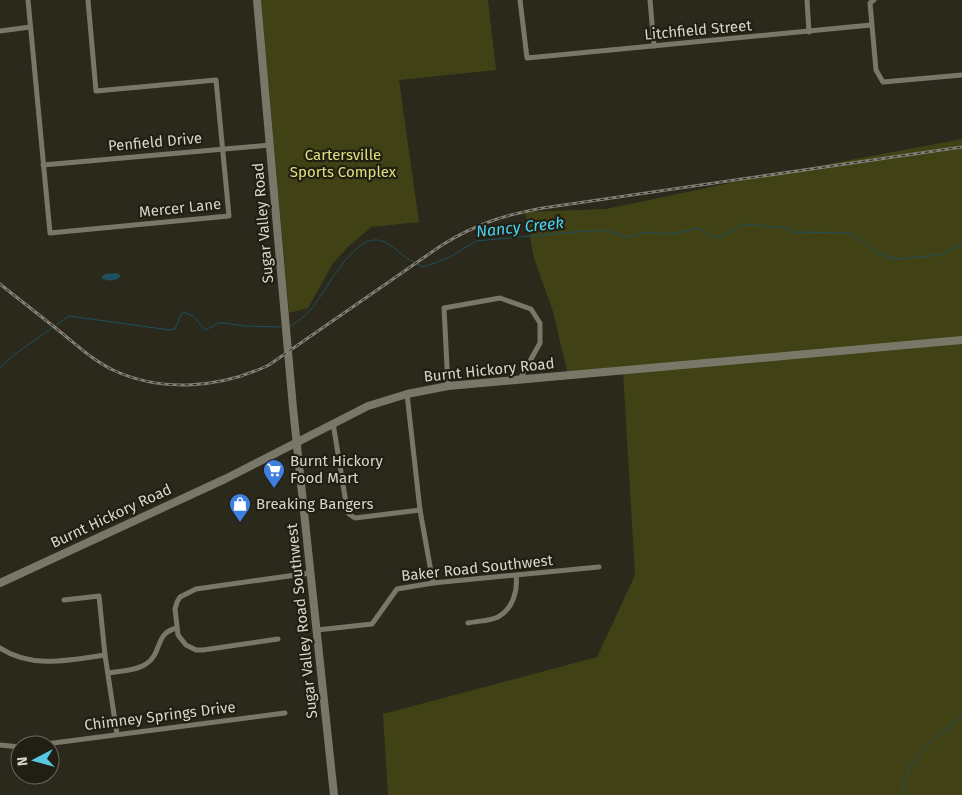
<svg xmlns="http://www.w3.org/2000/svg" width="962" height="795" font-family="'Fira Sans',sans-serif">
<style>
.green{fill:#404115}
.water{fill:#1e505e}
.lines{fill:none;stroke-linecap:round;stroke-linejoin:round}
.stream{stroke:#1e505e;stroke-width:1}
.street{stroke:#797768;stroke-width:5}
.secondary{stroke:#797768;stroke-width:8}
.rail-casing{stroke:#828076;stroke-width:3}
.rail{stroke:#211f13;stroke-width:1;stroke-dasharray:4;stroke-linecap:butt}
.labels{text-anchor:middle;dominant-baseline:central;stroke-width:4.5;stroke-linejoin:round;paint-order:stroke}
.street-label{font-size:15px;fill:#d7d5cd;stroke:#211f13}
.park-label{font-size:15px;fill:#dde07a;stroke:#211f13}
.poi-label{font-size:15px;fill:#d7d5cd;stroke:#211f13;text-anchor:start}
.water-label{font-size:16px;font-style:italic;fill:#48d2f5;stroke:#211f13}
</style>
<rect width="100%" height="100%" fill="#2b281c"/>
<g class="green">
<path d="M261,0H488L496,70L399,80L419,222L371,227L349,246L333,263L308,308L289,313Z"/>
<path d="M962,139V795H388L383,714L597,657L635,575L623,371L568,375L553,312L534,258L525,212L606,209L744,180Z"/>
</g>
<path class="water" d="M117,273L121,276C117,281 107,282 101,278L105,274Z"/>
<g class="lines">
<g class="stream">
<path d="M290,326C298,322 305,316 311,309C326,293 354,231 382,241C392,245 401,255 410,260C415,263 420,265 424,267L450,257L476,241L598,230L608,231L627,237L634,236L645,232L662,234L678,233L697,228L716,238L730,232L743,224L785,228L792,232L849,233L857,237L877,253L887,257L897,259L941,255L962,243"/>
<path d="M0,368L15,354L69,316L170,330L175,329L181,314L184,312L193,316L205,330L219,323H224L245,326L281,327"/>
<path d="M902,795C903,757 938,739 962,715"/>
</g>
<g class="street">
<path d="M28,0L50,233L229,216L216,80L96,91L88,0"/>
<path d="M520,0L527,58L871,25"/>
<path d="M650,0L654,46"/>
<path d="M807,0L809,32"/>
<path d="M874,0L870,3L876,70L883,82L962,75"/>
<path d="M0,31L30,27"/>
<path d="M43,165L270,145"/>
<path d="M448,386L444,308L500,298L531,309L540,323V343L520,379"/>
<path d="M407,394L420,510L433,583"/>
<path d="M333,423L347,509L349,514L355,518L420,510"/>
<path d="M64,600L99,596L105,655L117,734"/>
<path d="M468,623C477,621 490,621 498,617C513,609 518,590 516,576"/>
<path d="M317,630L372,624L397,589L433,583L599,567"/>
<path d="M278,639L203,650H196L186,645L178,635L175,609L177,602L180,597L196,589L310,573"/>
<path d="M0,648C32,669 70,660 105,655"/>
<path d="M108,673C120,671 136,671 146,664C163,653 154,633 177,628"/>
<path d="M0,745L20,747"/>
<path d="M38,745L285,713"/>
</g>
<g class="secondary">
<path d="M257,0L293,408L334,795"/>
<path d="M0,583L225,479L368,406L407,394L448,386L962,340"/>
</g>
<g class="rail-casing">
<path id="rail" d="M0,284C21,301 42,317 63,334C79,347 94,361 113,370C162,393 221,388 269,365L442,245C476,224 504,215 543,208L962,147"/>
</g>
<use href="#rail" class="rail"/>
</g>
<defs>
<g id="supermarket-pin" transform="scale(1.125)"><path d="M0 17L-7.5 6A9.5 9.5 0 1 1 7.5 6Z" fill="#3f7fe0" stroke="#211f13"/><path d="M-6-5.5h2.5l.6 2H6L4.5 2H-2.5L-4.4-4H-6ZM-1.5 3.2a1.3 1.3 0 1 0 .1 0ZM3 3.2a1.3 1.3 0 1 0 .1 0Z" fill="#fff"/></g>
<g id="shop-pin" transform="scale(1.125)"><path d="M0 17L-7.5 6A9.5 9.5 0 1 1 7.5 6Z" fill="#3f7fe0" stroke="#211f13"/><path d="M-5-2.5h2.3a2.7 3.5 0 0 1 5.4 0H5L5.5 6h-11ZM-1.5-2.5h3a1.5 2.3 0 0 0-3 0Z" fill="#fff"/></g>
</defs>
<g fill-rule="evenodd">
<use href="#supermarket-pin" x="274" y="470"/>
<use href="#shop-pin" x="240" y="504"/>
</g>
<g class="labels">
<g class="street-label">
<text transform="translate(698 30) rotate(-5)">Litchfield Street</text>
<text transform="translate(155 142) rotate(-5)">Penfield Drive</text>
<text transform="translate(180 208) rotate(-6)">Mercer Lane</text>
<text transform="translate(263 223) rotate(-95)">Sugar Valley Road</text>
<text transform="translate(489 370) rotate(-6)">Burnt Hickory Road</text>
<text transform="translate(111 516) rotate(-25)">Burnt Hickory Road</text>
<text transform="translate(477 568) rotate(-6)">Baker Road Southwest</text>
<text transform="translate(302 621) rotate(-96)">Sugar Valley Road Southwest</text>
<text transform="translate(160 716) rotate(-7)">Chimney Springs Drive</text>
</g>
<g class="park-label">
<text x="343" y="155">Cartersville<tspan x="343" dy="17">Sports Complex</tspan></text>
</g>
<g class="poi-label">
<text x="290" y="461">Burnt Hickory<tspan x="290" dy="17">Food Mart</tspan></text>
<text x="256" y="504">Breaking Bangers</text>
</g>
<g class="water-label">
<text transform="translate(520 227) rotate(-6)">Nancy Creek</text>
</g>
</g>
<g transform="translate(35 760) rotate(264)"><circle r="24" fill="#211f13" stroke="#6a685d"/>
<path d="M0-4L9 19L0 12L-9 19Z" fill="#56c9e1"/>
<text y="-8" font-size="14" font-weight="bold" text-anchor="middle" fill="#d7d5cd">N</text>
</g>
</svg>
